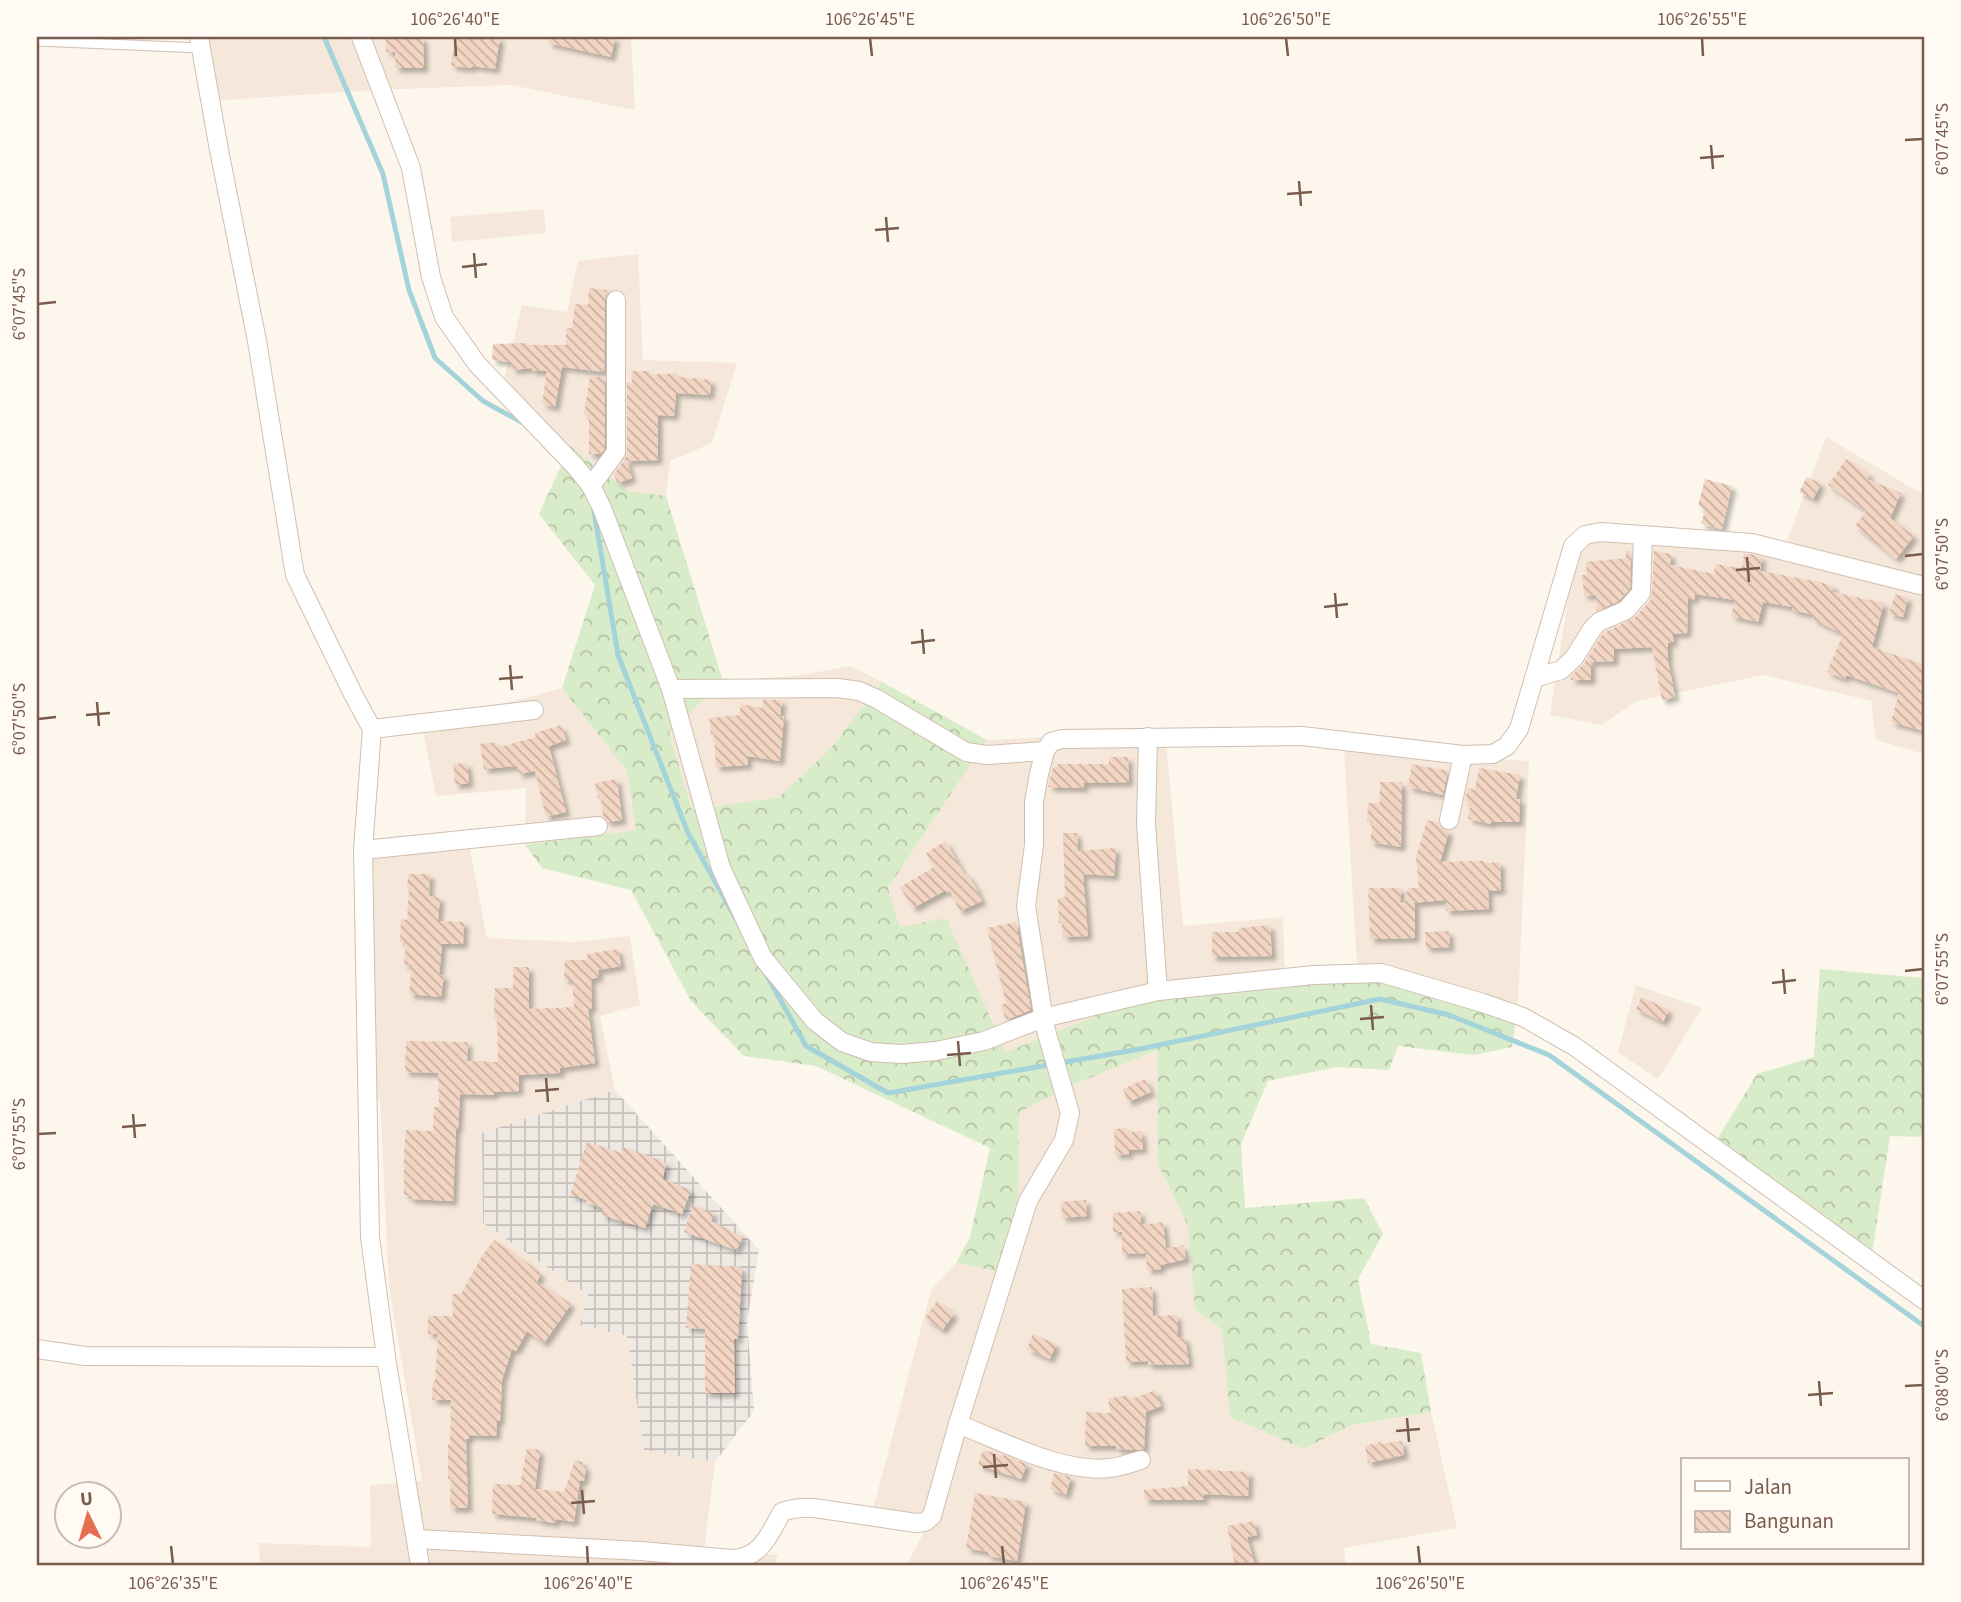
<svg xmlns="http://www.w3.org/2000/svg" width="1961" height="1602" font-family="'Source Sans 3',sans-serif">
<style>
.residential{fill:#f5e8da}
.industrial{fill:url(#industrial-grid)}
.forest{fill:url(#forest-crowns)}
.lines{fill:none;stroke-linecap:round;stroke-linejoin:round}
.stream{stroke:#a5d3da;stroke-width:5}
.building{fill:url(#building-back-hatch);filter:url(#shadow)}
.service-casing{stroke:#d1beb0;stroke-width:11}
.minor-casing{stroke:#d1beb0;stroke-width:20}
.service{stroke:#fff;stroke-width:9}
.minor{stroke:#fff;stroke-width:18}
.ticks{fill:none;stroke:#7a5c4d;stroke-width:2.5}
.neatline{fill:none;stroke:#7a5c4d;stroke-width:2.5}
.ticks-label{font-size:18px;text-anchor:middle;fill:#7a5c4d}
</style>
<defs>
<pattern id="industrial-grid" width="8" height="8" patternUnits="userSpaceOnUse" patternTransform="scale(1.75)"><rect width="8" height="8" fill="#efe9e4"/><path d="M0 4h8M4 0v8" fill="none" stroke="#c7c0bb"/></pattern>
<pattern id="forest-crowns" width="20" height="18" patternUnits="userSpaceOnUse" patternTransform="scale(1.75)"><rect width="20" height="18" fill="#d8ecc9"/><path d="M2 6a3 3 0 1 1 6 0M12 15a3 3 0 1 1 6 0" fill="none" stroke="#b4c2a5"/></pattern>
<pattern id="building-back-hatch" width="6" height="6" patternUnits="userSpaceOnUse" patternTransform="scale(1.75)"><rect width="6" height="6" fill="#f3d5c3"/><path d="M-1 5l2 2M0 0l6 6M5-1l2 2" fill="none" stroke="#cab0a1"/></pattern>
<filter id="shadow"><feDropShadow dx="4.5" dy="4.5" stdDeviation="2" flood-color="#0004"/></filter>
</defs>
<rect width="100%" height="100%" fill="#fdf6ec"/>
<g class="residential">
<path d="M200,37H631L635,110L511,85L375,90L210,101Z"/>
<path d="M544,209L546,233L452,242L450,217Z"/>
<path d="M638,254L643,360L737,363L712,443L670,461L666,496L628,491L501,392L522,305L567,312L578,261Z"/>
<path d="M1826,437L1924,495V754L1876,740L1871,701L1763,675L1637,701L1601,725L1550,715L1579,527L1786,543Z"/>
<path d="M851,666L882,682L830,749L779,797L692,810L669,732L723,681L795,676Z"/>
<path d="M562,688L627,771L636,831L525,845L526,788L436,796L422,726Z"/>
<path d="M1165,731L1183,926L1283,917L1285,974L1103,1013L1006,1052L946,919L900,927L888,888L987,740Z"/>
<path d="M1344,750L1529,761L1518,1005L1429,978L1358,981Z"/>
<path d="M469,845L487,938L575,942L630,936L640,1005L600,1016L615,1090L482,1133L483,1223L589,1296L580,1325L627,1336L644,1449L715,1462L704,1550L778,1555L775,1565H260L259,1543L371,1547L370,1485L422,1481L389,1288L380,1100L368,1098L361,855Z"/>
<path d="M1636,985L1702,1008L1658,1079L1618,1052Z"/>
<path d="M1159,1050L1158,1164L1188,1226L1195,1309L1222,1330L1230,1417L1303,1449L1352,1425L1431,1412L1457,1528L1344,1548L1346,1565H907L924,1532L871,1517L931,1290L956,1263L1017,1274L1019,1112L1080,1082Z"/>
</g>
<path class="industrial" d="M615,1090L759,1250L747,1322L754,1411L715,1462L644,1450L627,1336L580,1325L588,1295L483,1223L482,1133Z"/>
<g class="forest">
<path d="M570,446L628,491L666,496L723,681L669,732L692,810L779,797L830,749L882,682L987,740L888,888L900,927L946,918L1006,1052L1103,1013L1209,977L1285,974L1358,981L1429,978L1518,1005L1512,1047L1474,1055L1398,1046L1389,1070L1337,1067L1268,1081L1241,1144L1245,1208L1364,1198L1383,1234L1358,1279L1371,1344L1421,1353L1431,1412L1352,1425L1303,1449L1230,1417L1222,1330L1195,1309L1188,1226L1158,1164V1050L1080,1082L1019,1112L1017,1275L956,1263L970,1237L990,1148L816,1066L744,1056L691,1001L631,890L542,868L525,845L636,830L627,771L562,688L595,585L539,514Z"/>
<path d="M1820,969L1924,978V1137L1890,1136L1872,1254L1718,1138L1757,1074L1814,1057Z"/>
</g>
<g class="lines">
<g class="stream">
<path d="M324,37L383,174L409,290L435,358L483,401L525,424"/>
<path d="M593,505L618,655L688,833L736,919"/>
<path d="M766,974L806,1046L888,1093L1140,1049L1380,999L1449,1015L1549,1055L1924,1326"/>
</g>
</g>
<g class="building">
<path d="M386,37H423L424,68H395V52H386Z"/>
<path d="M455,37H500L495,69L472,66L471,68L451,66Z"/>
<path d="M549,37H615L611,57L548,43Z"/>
<path d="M589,288L607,290L605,300L604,372L562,367L555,407L542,404L547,371H532V368L512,370L511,362L492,360L493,344L526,343V345H566V328H572L575,304L588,305Z"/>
<path d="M631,371H649V375L677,373V377L711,380L710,395L676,393L674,416L658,415V460L627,461L632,478L617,483L614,474L625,459L627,452V382L632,383Z"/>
<path d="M590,376L605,378V448L601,454H589V414L584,415Z"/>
<path d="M1846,459L1870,475L1867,479L1901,493L1890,518L1914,536L1896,559L1855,526L1866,511L1828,485Z"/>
<path d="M1807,477L1821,484L1813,499L1799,492Z"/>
<path d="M1705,479L1732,486L1722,529L1701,524L1705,510L1698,505Z"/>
<path d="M1626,551H1631L1630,589L1619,601L1597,611L1596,595L1584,596L1582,575H1587L1586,562L1626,558Z"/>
<path d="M1654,551L1671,554L1670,565L1714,574L1715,564L1742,568L1744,554H1750L1762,557L1760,571L1819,582L1834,586L1832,592L1884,603L1872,647L1924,665V731L1891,722L1899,693L1846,675L1845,679L1827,672L1843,634L1812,619L1814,615L1792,610V607L1763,602L1758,622L1731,616L1735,600L1695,594L1694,600L1688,598L1687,633L1672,634L1674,641L1668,643V661L1675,697L1662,700L1652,647L1614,649V661L1591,662V680H1571V676L1584,664L1601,636L1606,632L1634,618L1650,601L1652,593Z"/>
<path d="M1895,594L1908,598L1903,617L1889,614Z"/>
<path d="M763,700H782L780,716H784L780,761L747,756L748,765L716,767L714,734H711L709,718L739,715L741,704L762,708Z"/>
<path d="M561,725L566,740L549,746L566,812L546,817L535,771L519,774L517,766L484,769L480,744L495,742L496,748L536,737L535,733Z"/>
<path d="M1109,757H1128L1129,782L1084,783V788L1048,787L1053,767H1058L1057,764H1109Z"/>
<path d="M467,763L469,783L455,785L453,764Z"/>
<path d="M1412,764L1448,771L1443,795L1408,787Z"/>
<path d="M1479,768L1520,775L1516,799H1520L1519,822H1491V824L1468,819L1471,803L1465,801L1468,788L1475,790Z"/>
<path d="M617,779L622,820L608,822L603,816L601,797L598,798L595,783Z"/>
<path d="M1380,782H1402L1401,847L1370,842L1373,821H1367L1368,803H1380Z"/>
<path d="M1427,820L1438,823L1442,829L1449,831L1440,862L1484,861V863L1500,862L1501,890L1488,891L1489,909L1446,911V900L1411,903L1415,904V938L1370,939L1368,888H1401L1400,902L1404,903L1408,888H1419L1416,858Z"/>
<path d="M1063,833H1077L1078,851L1116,848L1114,876L1083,874L1088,936L1063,937L1062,923H1059L1058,898L1065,897Z"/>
<path d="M945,841L965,875L967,874L975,886L982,901L960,911L950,891L947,893L946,890L913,908L900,887L934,867L926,853Z"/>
<path d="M408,874H430L429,896L440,897L438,921L464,922L463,944H442L439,975H444L441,997L409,994L412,965H404L406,942H400L401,919L407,920L409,889H407Z"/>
<path d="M1016,922L1031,1010L1006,1020L1001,1005L1006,1003L987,928Z"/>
<path d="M1270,925L1272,956L1212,957V932H1239V928Z"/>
<path d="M1449,931L1450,947L1426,948L1425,932Z"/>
<path d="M618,949L621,966L598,970L599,977L591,979L592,1008L588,1009L595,1063L560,1068V1073L519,1075V1091L494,1092V1095L460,1094L458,1129H456L453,1201L409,1199V1195H404V1152L406,1130L433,1131L434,1107H439L438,1073L405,1072L406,1041L468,1042L467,1061L498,1062L497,1018H494L495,988H513V967H529V1009L574,1007L572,980H564L565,960H588L587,954Z"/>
<path d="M1641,997L1669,1010L1663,1022L1636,1009Z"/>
<path d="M1145,1079L1151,1092L1128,1102L1123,1089Z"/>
<path d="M1127,1128V1133L1141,1131L1143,1149L1129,1150V1154L1115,1155L1114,1129Z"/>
<path d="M587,1142L622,1153L624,1147L667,1163L662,1179L691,1190L682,1214L653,1204L645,1228L601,1215L603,1208L586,1203L587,1200L570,1195Z"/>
<path d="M1086,1200L1087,1216L1062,1218L1061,1202Z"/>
<path d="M693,1205L714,1213L711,1221L743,1237L736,1250L684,1232Z"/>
<path d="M1140,1211L1141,1225L1163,1222L1166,1249L1183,1245L1186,1259L1161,1265V1269L1147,1270L1146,1253L1122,1254V1232H1113V1213Z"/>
<path d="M494,1240L533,1267L532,1268L541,1273L537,1282L571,1304L544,1343L527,1331L516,1351L512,1349L502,1380L500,1421H497L496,1436L469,1435V1439H466L468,1508H450L451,1479H448V1444H450L451,1400H432L433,1381H435L438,1333L428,1334V1316H453L452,1294H461L482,1256Z"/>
<path d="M691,1264L742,1267L738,1339H734L735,1393H705V1329L686,1328Z"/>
<path d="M1152,1287L1153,1316L1177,1315L1178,1338L1185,1337L1189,1364L1148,1365V1361L1126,1362L1122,1289Z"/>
<path d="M937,1301L954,1314L942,1330L925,1318Z"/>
<path d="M1033,1334L1056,1344L1050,1359L1027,1349Z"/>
<path d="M1155,1390L1161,1406L1146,1412L1144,1449L1135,1450L1116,1449V1446H1085L1086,1412L1111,1413L1108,1399L1127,1395L1129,1400Z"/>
<path d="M1402,1441L1404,1455L1368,1463L1365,1446L1380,1442L1381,1444Z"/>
<path d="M527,1448L540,1450L535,1489L564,1492L575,1460L582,1462V1466H586L584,1481L580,1480L574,1522L556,1519L555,1523L536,1520L537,1518L492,1514L493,1484L520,1485Z"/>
<path d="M983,1450L1003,1455L1027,1464L1021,1479L978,1465Z"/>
<path d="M1188,1469L1249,1472L1248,1496L1204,1494V1500H1145L1144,1490L1188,1486Z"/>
<path d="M1054,1473L1071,1477L1066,1495L1050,1489Z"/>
<path d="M975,1493L1026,1502L1017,1561L988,1556V1552L966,1548Z"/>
<path d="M1254,1521L1257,1535L1247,1537L1255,1565H1235L1227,1526Z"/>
</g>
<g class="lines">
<g class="service-casing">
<path id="service" d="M37,41L200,48"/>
</g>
<g class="minor-casing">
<g id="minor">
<path d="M199,37L219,150L257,341L295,575L353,694L372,729L363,850L370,1237L386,1357L420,1565"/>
<path d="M361,37L411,168L431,277L444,317L477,364L575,466L591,486L602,508L671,689L721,868L763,958L815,1021L842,1042L871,1052L901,1054L936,1051L984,1041L1043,1018L1158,991L1313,975L1381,973L1483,1003L1523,1017L1574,1046L1924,1300"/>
<path d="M591,486L616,452V300"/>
<path d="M1534,678L1561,670L1574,658L1592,629L1599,622L1626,610L1641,593L1643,535"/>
<path d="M671,689L838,688L859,691L877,699L966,752L987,755L1045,751"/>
<path d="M372,729L534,710"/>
<path d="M1148,737L1146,824L1158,991"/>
<path d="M1449,820L1463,755"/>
<path d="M363,850L598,826"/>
<path d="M37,1349L85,1356L386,1357"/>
<path d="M958,1424C1002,1441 1063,1474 1110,1468C1120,1467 1131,1463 1141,1460"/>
<path d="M416,1539L641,1551L732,1559C761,1558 769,1535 782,1512C793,1508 802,1507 814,1508L916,1523L925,1522L932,1516L958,1424L1028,1201L1064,1140L1070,1113L1045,1027L1026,906L1034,845V802L1039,774L1045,751L1051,742L1062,739L1302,736L1463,755L1493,754L1507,746L1519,729L1573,546L1585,535L1601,532L1752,543L1924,586"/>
</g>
</g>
<use href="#service" class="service"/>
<use href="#minor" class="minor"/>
</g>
<path class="ticks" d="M455,38L456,56M870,38L872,56M1286,38L1288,56M1702,38L1703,56M1905,140L1923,139M1711,145L1713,169M1700,158L1724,156M1299,181L1301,206M1287,194L1312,192M886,217L888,242M875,230L899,228M474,253L476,278M462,267L487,264M38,304L56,302M1905,556L1923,554M1747,557L1749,582M1736,570L1760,568M1335,593L1337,618M1324,607L1348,604M922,629L924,654M911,643L935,640M510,665L512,690M499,679L523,677M97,702L99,726M86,715L110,713M38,719L56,717M1783,969L1785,994M1905,971L1923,969M1772,983L1796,980M1371,1005L1373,1030M1360,1019L1384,1017M958,1041L960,1066M947,1055L971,1053M546,1078L548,1102M535,1091L559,1089M133,1114L135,1138M122,1127L146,1125M38,1134L56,1133M1819,1381L1821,1406M1905,1386L1923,1385M1808,1395L1833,1393M1407,1418L1409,1442M1396,1431L1420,1429M994,1454L996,1478M983,1467L1008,1465M582,1490L584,1514M571,1503L595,1501M171,1546L173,1564M587,1546L588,1564M1002,1546L1004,1564M1418,1546L1420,1564"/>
<rect width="1961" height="1602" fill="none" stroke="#fffaf3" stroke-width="77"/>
<rect x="1681" y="1458" width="228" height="91" fill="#fffaf3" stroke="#cabbb1" stroke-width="2"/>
<rect x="1695" y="1481" width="35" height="10" fill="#ffffff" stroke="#cabbb1" stroke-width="2"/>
<text x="1744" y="1494" font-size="21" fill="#7a5c4d">Jalan</text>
<rect x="1695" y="1511" width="35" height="21" fill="url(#building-back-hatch)" stroke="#cabbb1" stroke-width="2"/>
<text x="1744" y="1528" font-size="21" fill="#7a5c4d">Bangunan</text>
<g transform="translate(88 1515) rotate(355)"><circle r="33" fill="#fffaf3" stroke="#cabbb1" stroke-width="2"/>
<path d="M0-5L12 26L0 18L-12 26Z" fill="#e76f51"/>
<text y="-10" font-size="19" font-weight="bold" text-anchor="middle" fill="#7a5c4d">U</text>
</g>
<rect x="38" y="38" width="1885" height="1526" class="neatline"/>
<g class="ticks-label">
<text x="455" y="25">106°26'40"E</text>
<text x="870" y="25">106°26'45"E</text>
<text x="1286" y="25">106°26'50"E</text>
<text x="1702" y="25">106°26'55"E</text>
<text transform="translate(1942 139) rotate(-90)" y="6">6°07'45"S</text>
<text transform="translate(19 304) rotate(-90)" y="6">6°07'45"S</text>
<text transform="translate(1942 554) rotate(-90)" y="6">6°07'50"S</text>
<text transform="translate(19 719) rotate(-90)" y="6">6°07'50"S</text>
<text transform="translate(1942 969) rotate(-90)" y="6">6°07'55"S</text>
<text transform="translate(19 1134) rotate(-90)" y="6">6°07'55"S</text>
<text transform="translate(1942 1385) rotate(-90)" y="6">6°08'00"S</text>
<text x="173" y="1589">106°26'35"E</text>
<text x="588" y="1589">106°26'40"E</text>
<text x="1004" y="1589">106°26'45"E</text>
<text x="1420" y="1589">106°26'50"E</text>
</g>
</svg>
